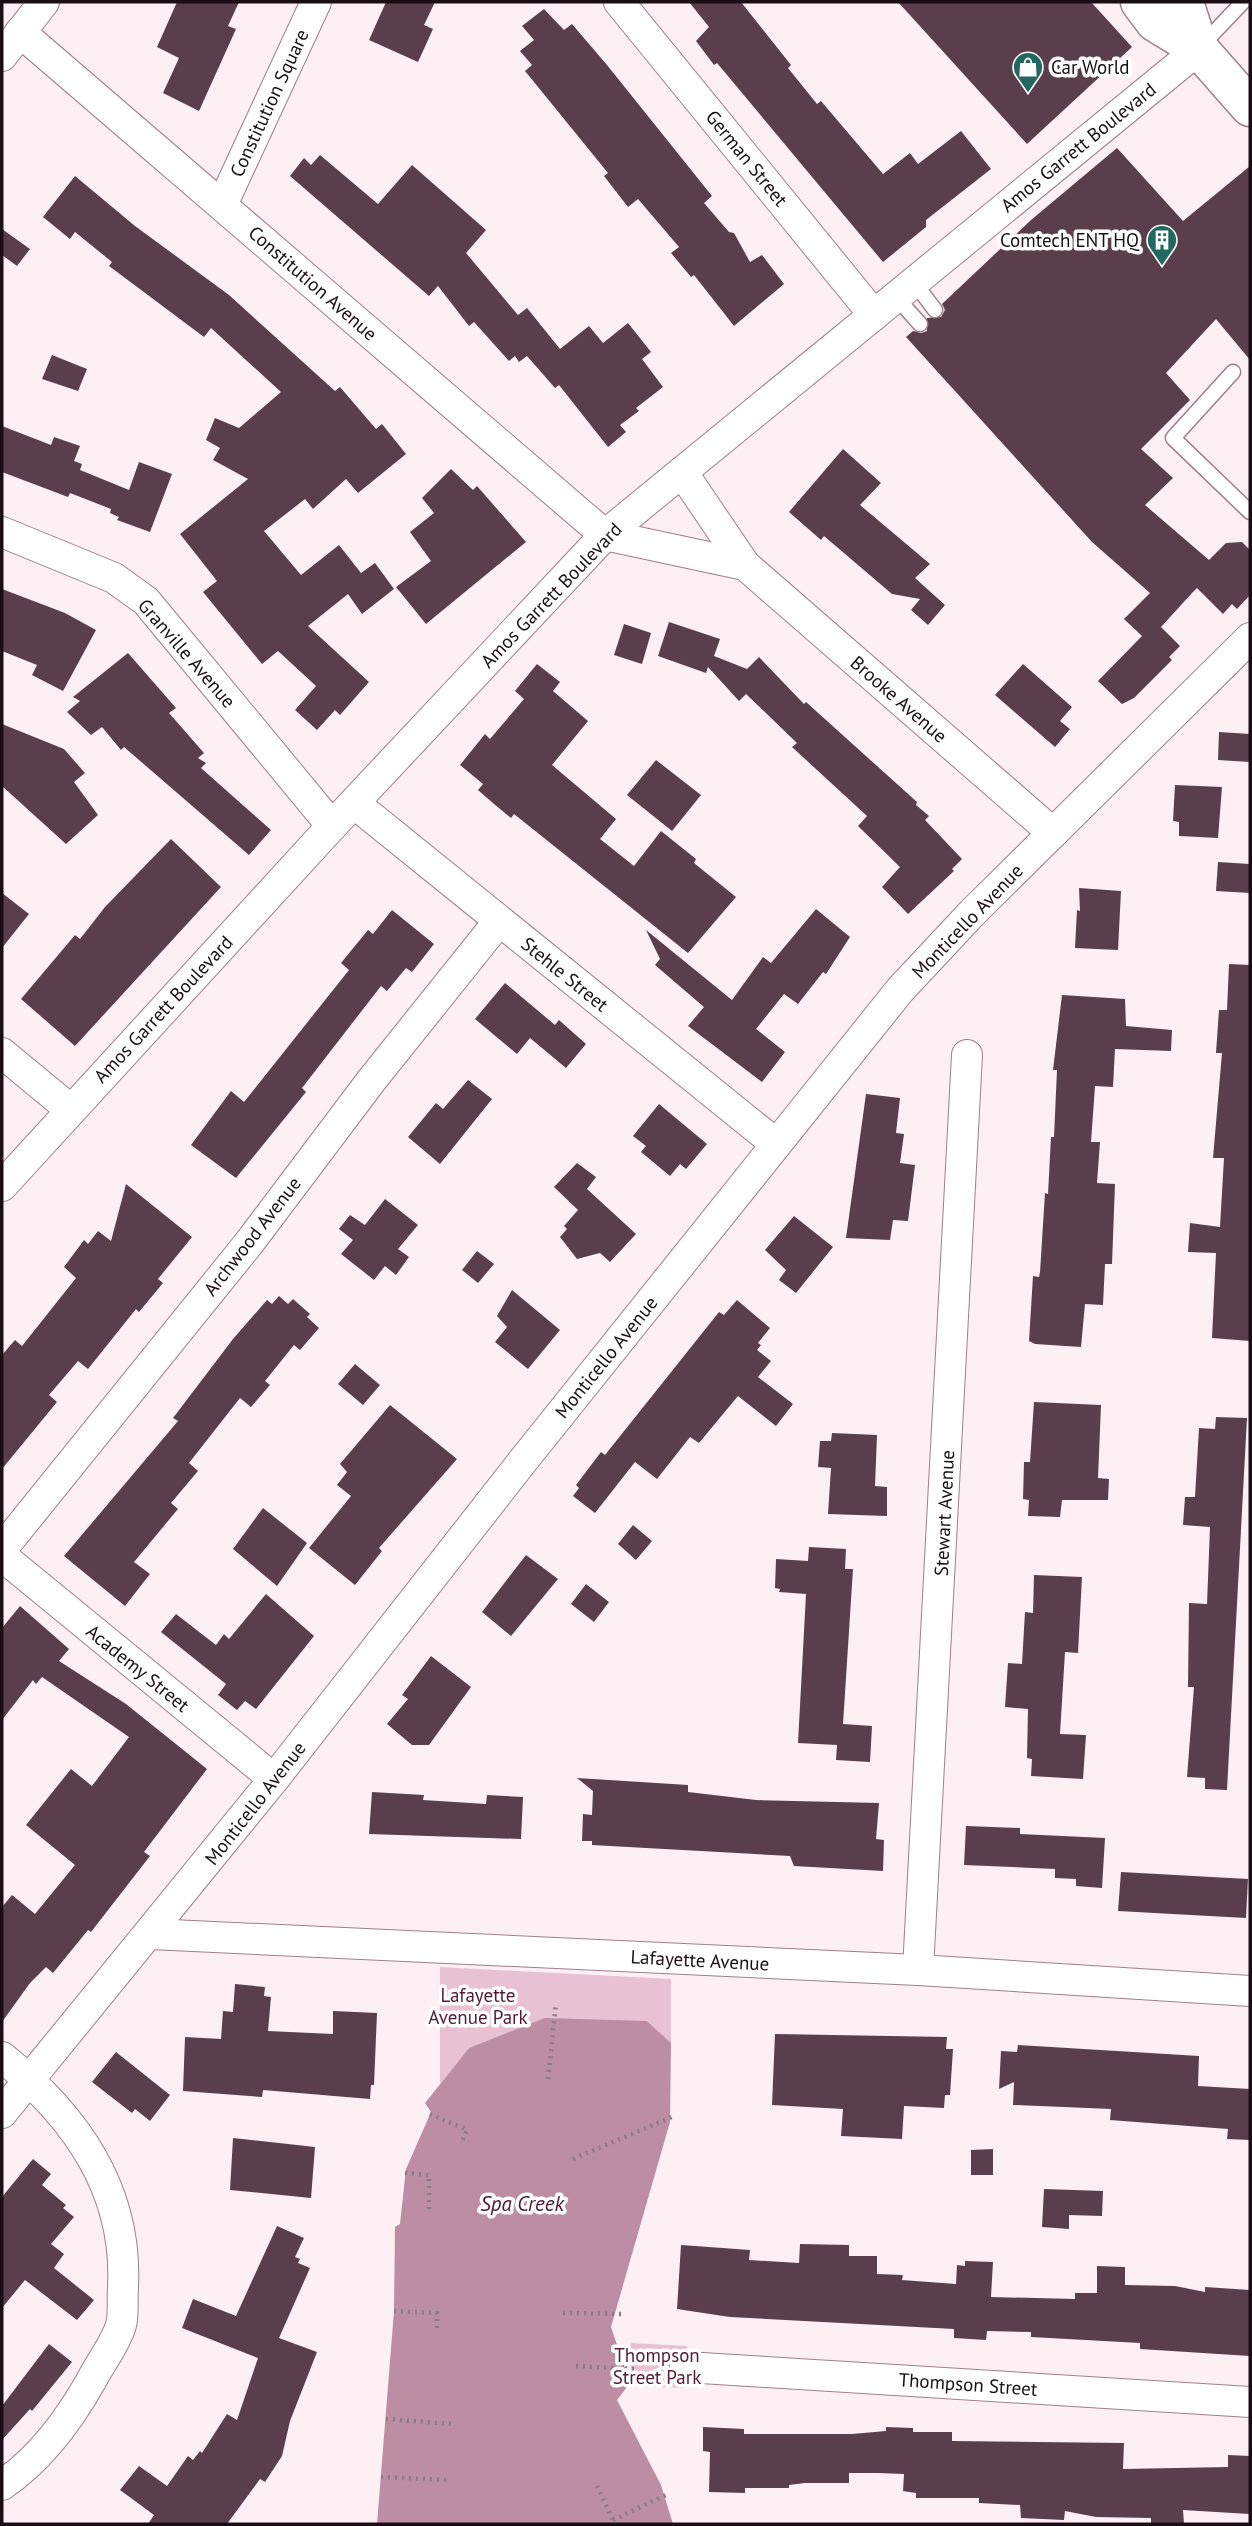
<svg xmlns="http://www.w3.org/2000/svg" width="1252" height="2526" font-family="'PT Sans',sans-serif">
<style>
.green{fill:#e8c2d3}
.water{fill:#bc8da3}
.building{fill:#5b3e4c}
.lines{fill:none;stroke-linecap:round;stroke-linejoin:round}
.service-casing{stroke:#9f7e8d;stroke-width:17}
.minor-casing{stroke:#9f7e8d;stroke-width:32}
.primary-casing{stroke:#9f7e8d;stroke-width:41}
.path{stroke:#897c82;stroke-width:4.5;stroke-dasharray:2 5;stroke-linecap:butt}
.service{stroke:#fff;stroke-width:14}
.minor{stroke:#fff;stroke-width:30}
.primary{stroke:#fff;stroke-width:38}
.labels{text-anchor:middle;dominant-baseline:central;stroke-width:7;stroke-linejoin:round;paint-order:stroke}
.poi-label{font-size:19px;fill:#1a0e14;stroke:#fff;text-anchor:start}
.street-label{font-size:19px;fill:#1a0e14;stroke:#fff}
.park-label{font-size:19px;fill:#531939;stroke:#fff}
.water-label{font-size:21px;font-style:italic;fill:#4e1535;stroke:#fff}
</style>
<rect width="100%" height="100%" fill="#feeff5"/>
<g class="green">
<path d="M440,1967L671,1979V2043L647,2021L469,2048L440,2084Z"/>
<path d="M631,2343L687,2346L685,2388L634,2386L628,2350Z"/>
</g>
<path class="water" d="M545,2018L647,2021L671,2043L670,2122L611,2327L630,2383L617,2400L661,2485L673,2524H377L394,2311L395,2227L400,2224L406,2169L431,2112L425,2103L469,2048Z"/>
<g class="building">
<path d="M177,2H239L228,26L236,29L199,111L163,93L179,58L157,47Z"/>
<path d="M386,2H435L424,25L433,29L418,62L369,40Z"/>
<path d="M689,2H741L791,65L788,68L817,104L821,101L883,174L910,153L918,164L961,131L991,169L926,220V227L883,262L717,63L714,65L696,41L709,27Z"/>
<path d="M898,2H1091L1132,47L1027,144Z"/>
<path d="M544,9L564,30L572,24L607,65L712,196L704,203L729,232L734,233L750,262L762,255L784,284L734,326L694,275L691,277L671,253L679,247L638,199L628,207L604,176L608,173L525,71L532,65L520,51L534,40L522,26Z"/>
<path d="M1117,148L1183,221L1250,166V360L1216,319L1166,373L1190,400L1141,449L1173,478L1145,505L1209,560L1226,543L1242,542L1250,550V595L1237,609L1232,604L1223,614L1197,588L1192,593L1161,627L1180,646L1169,657L1172,660L1134,698L1122,704L1098,681L1142,636L1124,619L1150,593L1092,542L906,337L913,331L921,333L927,331V318L941,317L945,310L942,304L1031,220Z"/>
<path d="M320,155L378,204L412,165L486,230L466,253L518,315L527,308L560,349L589,326L603,343L628,323L651,352L642,359L663,387L636,408L639,411L620,425L626,432L608,447L559,385L555,388L527,356L519,362L515,356L509,361L474,322L469,326L438,286L429,296L290,176L304,158L311,165Z"/>
<path d="M75,176L135,226L229,295L335,391L340,387L376,429L382,424L406,454L358,493L346,479L313,509L305,499L264,531L301,575L339,545L361,573L375,563L394,589L362,614L348,594L308,626L369,682L340,715L335,710L317,730L295,710L316,686L278,651L262,664L203,592L217,581L180,534L248,479L213,460L220,448L206,440L215,418L239,428L281,392L211,328L204,337L109,266L112,262L75,232L70,239L43,217Z"/>
<path d="M2,229L30,249L17,266L2,255Z"/>
<path d="M52,355L87,369L78,391L42,379Z"/>
<path d="M2,426L51,445L54,437L80,446L74,461L82,464L80,470L129,490L139,462L172,474L150,532L117,520L119,517L110,513L111,509L70,493L68,497L2,472Z"/>
<path d="M843,449L881,483L860,505L930,564L915,578L945,605L928,625L911,610L920,599L892,594L824,536L821,540L789,512Z"/>
<path d="M451,469L473,490L477,486L526,542L426,624L396,587L431,561L410,532L434,513L422,498Z"/>
<path d="M2,589L65,613L96,630L63,691L32,675L37,665L2,651Z"/>
<path d="M669,622L720,639L714,656L747,669L759,657L804,704L806,702L917,802L916,805L929,816L925,820L962,859L952,869L954,871L908,914L882,887L900,867L858,826L867,816L792,747L797,743L746,694L739,701L708,667L706,673L658,656Z"/>
<path d="M624,624L651,633L642,664L614,655Z"/>
<path d="M128,653L176,708L169,713L204,753L198,758L206,763L201,768L271,830L249,855L124,747L121,750L102,727L91,735L67,712L80,701L73,697Z"/>
<path d="M537,664L560,682L553,691L588,721L552,765L616,819L600,839L634,866L661,831L696,859L694,863L736,897L688,953L514,814L511,818L494,804L478,790L483,784L460,765L485,734L490,739L524,699L515,691Z"/>
<path d="M1023,664L1072,707L1060,721L1070,729L1055,747L995,695Z"/>
<path d="M2,724L64,749L85,773L74,782L98,815L66,844L2,786Z"/>
<path d="M1219,732L1250,734V762L1218,760Z"/>
<path d="M656,760L701,795L672,831L627,795Z"/>
<path d="M1175,785L1222,787L1218,838L1179,836V822L1173,821Z"/>
<path d="M171,839L221,887L75,1046L21,999L75,935L80,939L105,907Z"/>
<path d="M1218,862L1250,864V893L1216,891Z"/>
<path d="M1079,888L1121,891L1118,950L1075,948L1077,910L1080,911Z"/>
<path d="M2,893L29,914L2,948Z"/>
<path d="M816,909L850,937L826,974L823,972L798,1004L784,994L756,1029L785,1052L762,1082L688,1026L704,1007L655,965L660,959L646,930L732,1000L763,957L771,963Z"/>
<path d="M392,910L434,944L412,972L406,968L387,991L381,986L302,1088L306,1092L236,1178L191,1145L231,1091L244,1102L349,970L341,963L368,930L373,934Z"/>
<path d="M1229,964L1250,965V1341L1212,1338L1216,1253L1188,1252L1190,1223L1220,1227L1224,1158H1213L1222,1053H1216L1219,1010H1227Z"/>
<path d="M505,983L555,1025L559,1020L586,1044L566,1068L530,1038L517,1054L475,1019Z"/>
<path d="M1062,995L1125,999L1126,1026L1172,1030L1171,1051L1115,1049L1113,1087L1095,1086L1091,1142H1100L1097,1183L1115,1184L1112,1264H1105L1103,1305L1085,1304L1081,1347L1035,1344L1029,1341L1033,1276L1039,1277L1040,1272L1045,1193L1048,1194L1051,1137H1054L1057,1070H1053Z"/>
<path d="M468,1080L492,1099L440,1164L408,1137L436,1103L443,1109Z"/>
<path d="M866,1094L900,1098L896,1133L904,1134L900,1163L915,1165L908,1221L893,1220L890,1240L846,1238Z"/>
<path d="M659,1104L707,1144L686,1169L680,1164L670,1176L641,1152L646,1146L633,1136Z"/>
<path d="M577,1163L596,1177L587,1189L636,1234L610,1262L600,1253L577,1259L560,1237L567,1229L564,1226L578,1210L554,1187Z"/>
<path d="M126,1184L192,1237L158,1279L163,1283L139,1312L136,1309L88,1369L78,1361L49,1395L57,1402L2,1469V1355L15,1340L22,1346L76,1278L64,1267L84,1240L88,1244L98,1231L111,1241Z"/>
<path d="M385,1199L418,1225L398,1249L409,1257L396,1275L385,1266L374,1280L341,1254L353,1240L339,1229L350,1215L365,1225Z"/>
<path d="M794,1216L833,1247L796,1293L779,1280L786,1270L765,1250Z"/>
<path d="M477,1251L494,1264L478,1283L462,1270Z"/>
<path d="M512,1290L560,1330L528,1369L495,1342L507,1327L497,1316Z"/>
<path d="M279,1296L288,1304L293,1299L310,1314L307,1317L319,1328L300,1350L294,1345L265,1381L270,1385L251,1407L240,1398L189,1463L198,1471L171,1503L178,1509L134,1562L150,1574L125,1606L64,1556L178,1421L173,1418L233,1339L267,1300L272,1304Z"/>
<path d="M737,1300L770,1328L758,1343L761,1345L757,1350L771,1361L758,1377L793,1404L776,1426L738,1396L699,1443L690,1437L657,1479L635,1462L595,1513L573,1496L579,1488L576,1485L601,1452L605,1455L719,1312L724,1315Z"/>
<path d="M355,1364L380,1385L363,1405L338,1384Z"/>
<path d="M1034,1402L1101,1405L1098,1478L1109,1479L1108,1500H1062L1060,1517L1028,1516L1029,1500L1023,1499L1024,1462H1030Z"/>
<path d="M390,1405L457,1459L379,1548L382,1551L355,1585L309,1548L351,1496L337,1485L347,1472L340,1464Z"/>
<path d="M1216,1417L1247,1418L1227,1790L1205,1789V1778L1187,1777L1194,1687H1188L1189,1603L1207,1604L1210,1527L1183,1525L1185,1497H1195L1199,1428L1215,1429Z"/>
<path d="M832,1433L877,1435L875,1486L887,1487V1516L828,1514L831,1468L818,1467L820,1441H831Z"/>
<path d="M263,1508L307,1543L277,1586L233,1549Z"/>
<path d="M633,1525L652,1541L636,1560L618,1544Z"/>
<path d="M809,1547L846,1549L845,1569H853L843,1724L872,1726L870,1762L836,1760L837,1745L798,1743L806,1594L779,1592L780,1589L775,1588L776,1559L808,1561Z"/>
<path d="M526,1555L558,1579L511,1636L482,1612Z"/>
<path d="M1034,1575L1082,1577L1078,1653L1065,1652L1060,1734L1086,1735L1083,1779L1031,1776L1032,1759L1027,1758L1028,1709L1005,1707L1008,1663L1022,1664L1025,1612L1033,1613Z"/>
<path d="M586,1584L609,1602L594,1622L571,1604Z"/>
<path d="M266,1594L314,1636L256,1709L245,1701L237,1710L218,1695L226,1684L161,1632L176,1614L216,1645L224,1634L229,1639Z"/>
<path d="M20,1606L69,1649L59,1661L126,1704L207,1769L144,1852L150,1856L91,1932L88,1930L53,1973L46,1967L30,1983L2,2022V1907L12,1895L35,1914L75,1865L26,1825L71,1769L92,1786L129,1737L42,1677L36,1684L33,1680L2,1720V1628Z"/>
<path d="M431,1656L471,1687L429,1745H412L387,1724L408,1699L402,1695Z"/>
<path d="M577,1778L688,1785V1792L756,1800L879,1803L876,1839L884,1840L883,1871L794,1866L790,1856L592,1845V1841H582L583,1814L592,1815L593,1791Z"/>
<path d="M372,1792L424,1795L423,1800L486,1804L487,1795L523,1797L521,1839L369,1834Z"/>
<path d="M966,1826L1020,1828V1834L1105,1838L1102,1888L1076,1886V1879L1055,1878V1869L964,1865Z"/>
<path d="M1121,1872L1248,1879L1246,1918L1118,1911Z"/>
<path d="M235,1984L265,1987L264,1996L271,1997L268,2031L333,2034V2011L377,2013L374,2085H371L370,2099L263,2090L262,2097L183,2091L185,2037L221,2039L223,2011L233,2012Z"/>
<path d="M775,2034L947,2037L946,2049H953L950,2095H945L944,2108L904,2106L902,2139L841,2136L843,2109L772,2105Z"/>
<path d="M1018,2045L1199,2056L1198,2086L1250,2089V2140L1227,2139L1228,2129L1110,2120L1111,2109L1013,2105L1014,2082L999,2089L1001,2051L1017,2052Z"/>
<path d="M116,2052L170,2095L150,2121L135,2109L132,2113L92,2082Z"/>
<path d="M233,2138L315,2147L311,2198L230,2190Z"/>
<path d="M993,2149V2175H971V2150Z"/>
<path d="M33,2159L51,2174L42,2185L66,2205L63,2208L74,2217L51,2244L64,2254L54,2268L94,2300L77,2320L25,2280L2,2308V2197Z"/>
<path d="M1044,2189L1103,2191L1102,2216L1069,2215V2229L1042,2227Z"/>
<path d="M277,2226L304,2238L295,2257L300,2259L298,2263L310,2268L279,2338L317,2352L290,2421L282,2456L265,2482L260,2479L227,2524H148L154,2515L120,2490L139,2466L167,2486L188,2456L193,2460L200,2451L202,2453L227,2414L237,2420L258,2358L182,2328L193,2299L236,2316Z"/>
<path d="M800,2244L849,2245V2256H877V2274L903,2275L902,2280L956,2284L957,2265L965,2266V2261L993,2262L991,2297L1075,2299V2293H1097V2266L1125,2267V2285L1175,2286L1205,2292V2287L1250,2290V2356L1140,2349V2343L1031,2337V2332L987,2331L986,2340L954,2338V2329L730,2317L677,2309L681,2245L750,2250L749,2260L799,2263Z"/>
<path d="M49,2344L72,2362L32,2411L30,2409L2,2440V2406Z"/>
<path d="M703,2427L744,2429V2434H852L886,2431V2427L913,2428V2432H952V2441L1124,2443L1123,2469L1228,2467V2455L1250,2456V2510L1249,2514L1183,2510L1184,2524H1151V2518L1096,2517L1065,2511L1064,2520L1021,2518L1020,2505L979,2503V2498H916V2493L903,2491L904,2474L878,2473H849V2483H805L789,2485V2488H745V2493L709,2492L710,2452L703,2451Z"/>
</g>
<g class="lines">
<g class="service-casing">
<g id="service">
<path d="M1202,45L1243,2"/>
<path d="M914,282L935,310"/>
<path d="M896,297L920,324"/>
<path d="M1233,372L1173,438L1250,512"/>
</g>
</g>
<g class="minor-casing">
<g id="minor">
<path d="M619,2L874,315"/>
<path d="M20,32L605,535L745,565"/>
<path d="M2,56L44,2"/>
<path d="M222,205L316,2"/>
<path d="M682,472L745,565L1053,833"/>
<path d="M2,532L114,578L146,601L332,826"/>
<path d="M354,803L776,1144"/>
<path d="M2,1053L71,1110"/>
<path d="M2,1186L332,826L605,535L1199,49"/>
<path d="M2,1549L249,1243L371,1081L499,921"/>
<path d="M2,1556L274,1779"/>
<path d="M150,1934L918,1970L1250,1991"/>
<path d="M918,1970L967,1055"/>
<path d="M2,2057C75,2116 128,2189 123,2287C122,2299 124,2314 121,2325C116,2343 100,2363 91,2381C69,2420 39,2460 2,2485"/>
<path d="M2,2113L274,1779L522,1462L900,990L972,913L1250,638"/>
<path d="M685,2367L1250,2402"/>
</g>
</g>
<g class="primary-casing">
<g id="primary">
<path d="M1140,2L1155,22L1199,49L1250,107"/>
<path d="M1184,2L1199,49"/>
</g>
</g>
<g class="path">
<path d="M548,2079L556,2003"/>
<path d="M430,2114L467,2130L461,2143"/>
<path d="M573,2159L674,2116"/>
<path d="M405,2173L429,2175V2212"/>
<path d="M394,2311L437,2313V2332"/>
<path d="M563,2313L626,2314"/>
<path d="M576,2366L636,2369"/>
<path d="M386,2419L453,2424"/>
<path d="M381,2477L447,2480"/>
<path d="M597,2486L615,2524"/>
<path d="M613,2520L666,2495"/>
</g>
<use href="#service" class="service"/>
<use href="#minor" class="minor"/>
<use href="#primary" class="primary"/>
</g>
<defs>
<g id="shop-pin" transform="scale(1.575)"><path d="M0 17L-7.5 6A9.5 9.5 0 1 1 7.5 6Z" fill="#216960" stroke="#fff"/><path d="M-5-2.5h2.3a2.7 3.5 0 0 1 5.4 0H5L5.5 6h-11ZM-1.5-2.5h3a1.5 2.3 0 0 0-3 0Z" fill="#fff"/></g>
<g id="building-pin" transform="scale(1.575)"><path d="M0 17L-7.5 6A9.5 9.5 0 1 1 7.5 6Z" fill="#216960" stroke="#fff"/><path d="M-4-6H4V6H1V3H-1V6H-4ZM-2.5-4.3h1.7v1.8h-1.7ZM.8-4.3h1.7v1.8H.8ZM-2.5-1h1.7V.8h-1.7ZM.8-1h1.7V.8H.8Z" fill="#fff"/></g>
</defs>
<g fill-rule="evenodd">
<use href="#shop-pin" x="1028" y="67"/>
<use href="#building-pin" x="1162" y="240"/>
</g>
<g class="labels">
<g class="poi-label">
<text x="1051" y="67">Car World</text>
<text x="1139" y="240" text-anchor="end">Comtech ENT HQ</text>
</g>
<g class="street-label">
<text transform="translate(269 103) rotate(-65)">Constitution Square</text>
<text transform="translate(1078 147) rotate(-39)">Amos Garrett Boulevard</text>
<text transform="translate(747 158) rotate(51)">German Street</text>
<text transform="translate(313 283) rotate(41)">Constitution Avenue</text>
<text transform="translate(551 595) rotate(-46)">Amos Garrett Boulevard</text>
<text transform="translate(187 653) rotate(49)">Granville Avenue</text>
<text transform="translate(899 699) rotate(41)">Brooke Avenue</text>
<text transform="translate(967 921) rotate(-46)">Monticello Avenue</text>
<text transform="translate(565 974) rotate(39)">Stehle Street</text>
<text transform="translate(163 1009) rotate(-47)">Amos Garrett Boulevard</text>
<text transform="translate(252 1236) rotate(-52)">Archwood Avenue</text>
<text transform="translate(606 1357) rotate(-51)">Monticello Avenue</text>
<text transform="translate(944 1513) rotate(-87)">Stewart Avenue</text>
<text transform="translate(138 1668) rotate(39)">Academy Street</text>
<text transform="translate(255 1803) rotate(-52)">Monticello Avenue</text>
<text transform="translate(700 1960) rotate(3)">Lafayette Avenue</text>
<text transform="translate(968 2384) rotate(4)">Thompson Street</text>
</g>
<g class="park-label">
<text x="478" y="1995">Lafayette<tspan x="478" dy="22">Avenue Park</tspan></text>
<text x="657" y="2355">Thompson<tspan x="657" dy="22">Street Park</tspan></text>
</g>
<g class="water-label">
<text x="522" y="2203">Spa Creek</text>
</g>
</g>
<rect width="1252" height="2526" fill="none" stroke="#1a0e14" stroke-width="7"/>
</svg>
